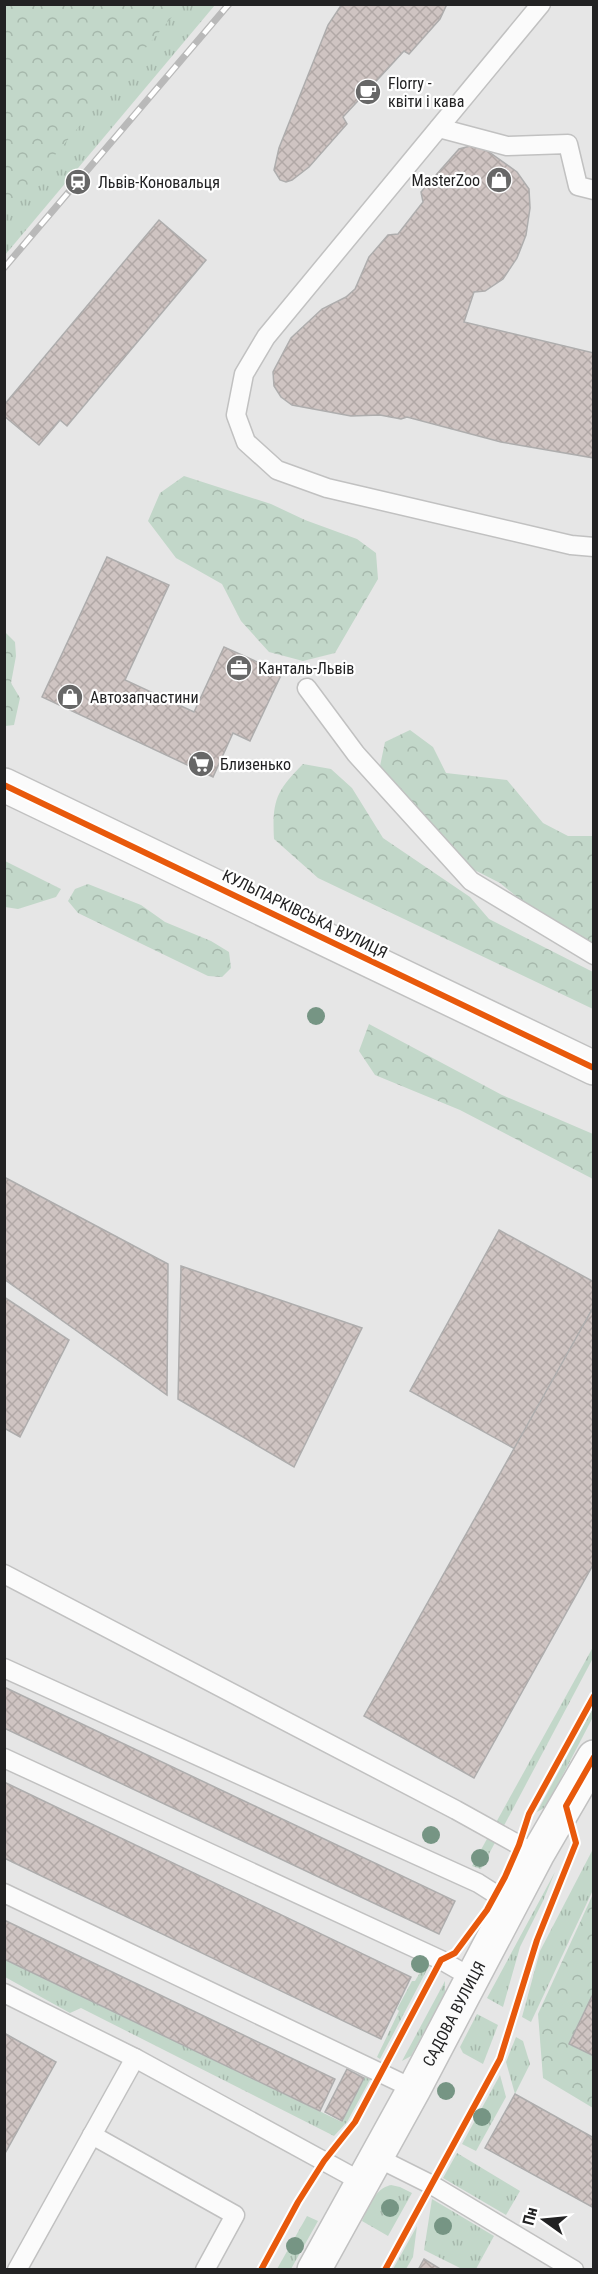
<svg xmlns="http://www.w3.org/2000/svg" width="598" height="2274" font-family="'Roboto Condensed',sans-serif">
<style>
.grass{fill:url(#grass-tufts)}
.forest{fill:url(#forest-crowns)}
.building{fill:url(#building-cross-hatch);stroke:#aeadad;stroke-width:1.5}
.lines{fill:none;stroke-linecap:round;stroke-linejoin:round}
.lane-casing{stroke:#c1c1c1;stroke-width:21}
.secondary-casing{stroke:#c1c1c1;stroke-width:36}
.primary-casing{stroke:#c1c1c1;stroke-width:36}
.lane{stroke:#fbfbfb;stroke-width:18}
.secondary{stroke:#fbfbfb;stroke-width:33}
.primary{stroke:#fbfbfb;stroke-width:33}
.rail-casing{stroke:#b9b9b9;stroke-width:7}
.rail{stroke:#fff;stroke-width:4.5;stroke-dasharray:14;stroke-linecap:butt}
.cycleway-casing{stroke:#fff;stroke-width:10}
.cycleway{stroke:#e8590c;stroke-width:6}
.tree{fill:#769584}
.labels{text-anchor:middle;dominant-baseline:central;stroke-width:4.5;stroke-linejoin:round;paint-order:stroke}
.poi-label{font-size:16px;fill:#222223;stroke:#fff;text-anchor:start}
.street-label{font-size:16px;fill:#222223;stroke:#fff}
</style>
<defs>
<pattern id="grass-tufts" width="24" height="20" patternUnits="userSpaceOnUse" patternTransform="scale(1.5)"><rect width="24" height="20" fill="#c2d7c9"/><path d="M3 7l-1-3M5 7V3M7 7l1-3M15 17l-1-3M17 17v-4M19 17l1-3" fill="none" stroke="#a6b8ac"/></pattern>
<pattern id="forest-crowns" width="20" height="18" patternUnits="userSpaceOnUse" patternTransform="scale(1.5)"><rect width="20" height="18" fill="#c2d7c9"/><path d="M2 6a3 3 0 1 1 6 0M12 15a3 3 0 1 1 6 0" fill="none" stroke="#a6b8ac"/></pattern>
<pattern id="building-cross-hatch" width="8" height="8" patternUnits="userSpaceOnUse" patternTransform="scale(1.5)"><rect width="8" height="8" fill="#cfc4c2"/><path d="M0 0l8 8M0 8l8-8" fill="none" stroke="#b1a8a6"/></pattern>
</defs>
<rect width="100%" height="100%" fill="#e6e6e6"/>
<g class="grass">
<path d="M5,5H215L5,255Z"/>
<path d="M593,1647V1658L481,1869L472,1866Z"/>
<path d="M593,1708V1717L546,1807L537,1812Z"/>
<path d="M593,1849V1890L531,2022L522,2017L540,1951Z"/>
<path d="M555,1872L543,1901L520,1947L503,2007L487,1998Z"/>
<path d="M4,1959L342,2122L366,2075L371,2078L347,2122L334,2136L81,2008L70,2013L5,1977Z"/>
<path d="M425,1964L429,1966L380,2059L377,2057L399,2011L397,2009L412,1981H415Z"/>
<path d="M445,1981V1994L411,2056L402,2061Z"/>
<path d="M477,2014L498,2025L483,2064L463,2053L460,2047Z"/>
<path d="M516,2037L523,2041L530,2064L515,2094L506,2062Z"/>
<path d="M500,2075L506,2097L476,2151L462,2144Z"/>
<path d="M457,2153L520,2191L506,2215L443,2178Z"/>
<path d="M391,2185L400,2187L412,2193L388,2236L362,2221C369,2207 374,2189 391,2185Z"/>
<path d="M432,2199L494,2236L476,2269H462L424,2250Z"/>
<path d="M307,2216L318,2221L291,2269H277Z"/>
<path d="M417,2226L413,2257L406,2269H393Z"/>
</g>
<g class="forest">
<path d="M5,4L182,5L5,214L4,5Z"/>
<path d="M184,476L271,504L305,520L357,539L376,553L378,579L335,653L303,661L269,652L241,621L222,584L176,558L148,521L160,493Z"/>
<path d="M5,632L15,642L16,656L11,683L20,698L14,725L5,726Z"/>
<path d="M410,730L433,747L446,773L507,780L543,823L568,836H593V948L569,940L500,883L447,856L379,771L385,742Z"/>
<path d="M303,764L331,769L352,788L383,838L470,897L489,919L593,972V1009L318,878L274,839C272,801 276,791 303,764Z"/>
<path d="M5,861L61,889L56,897L18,909L5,907Z"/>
<path d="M88,884L141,905L165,922L211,941L229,952L231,968L222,977L208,976L78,913L68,901L75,889Z"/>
<path d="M369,1024L502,1095L593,1134V1179L460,1110L375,1075L359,1051Z"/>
<path d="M593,1894V2108L543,2078L538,2014Z"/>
</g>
<g class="building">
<path d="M342,4H447L440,19L409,54L404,51L343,117L347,124L309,167L292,180L286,182L280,180L274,170L279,148L328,25Z"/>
<path d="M478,144L517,172L529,189L530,208L526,235L517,258L503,279L485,291L474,292L464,322L594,353V458L501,442L407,417L401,419L380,415L351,416L292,405L281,397L274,386L273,372L291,338L322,309L346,297L355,289L369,257L388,235L398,234L423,202L421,192L459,149Z"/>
<path d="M159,220L206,260L67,426L60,420L39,445L4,416V405Z"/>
<path d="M107,557L169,585L125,680L194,712L224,647L282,673L250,741L233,733L213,777L42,697Z"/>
<path d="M4,1177L168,1264L167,1395L4,1279Z"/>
<path d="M499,1230L594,1282V1306L515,1449L410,1391Z"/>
<path d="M181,1266L362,1328L294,1467L178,1399Z"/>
<path d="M4,1297L69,1340L20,1437L4,1428Z"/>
<path d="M594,1306V1563L474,1778L364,1716Z"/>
<path d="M4,1687L455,1901L439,1934L4,1728Z"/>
<path d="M4,1782L411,1977L381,2039L4,1858Z"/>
<path d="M4,1920L335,2079L320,2111L4,1959Z"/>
<path d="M592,1996H594V2056L569,2044Z"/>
<path d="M4,2033L56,2062L4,2155Z"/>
<path d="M347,2069L364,2078L342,2121L325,2112Z"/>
<path d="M515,2094L594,2138V2208L485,2148Z"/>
<path d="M424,2259L442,2270H418Z"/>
</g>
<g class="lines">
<g class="lane-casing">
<g id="lane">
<path d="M541,4L266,337L244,374L236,415L246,442L277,470L327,488L571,545L594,547"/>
<path d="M439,128L507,146L568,144L578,186L594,190"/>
<path d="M307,688L356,754L471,881L594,955"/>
<path d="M4,1574L456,1810L537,1855"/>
<path d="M4,1668L478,1883L511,1904"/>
<path d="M4,1758L441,1960L474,1979"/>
<path d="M4,1893L414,2089"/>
<path d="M4,1993L135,2058L362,2182"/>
<path d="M92,2135L235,2215L205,2270"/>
<path d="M376,2157L432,2185L574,2270"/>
<path d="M17,2270L135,2058"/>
</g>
</g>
<g class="secondary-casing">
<g id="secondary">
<path id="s1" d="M314,2270L414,2089L537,1855L594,1757"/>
</g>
</g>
<g class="primary-casing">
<path id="primary" d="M4,785L594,1068"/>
</g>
<use href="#lane" class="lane"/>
<use href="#secondary" class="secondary"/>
<use href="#primary" class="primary"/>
<g class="rail-casing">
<path id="rail" d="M4,268L229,4"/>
</g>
<use href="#rail" class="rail"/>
<g class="cycleway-casing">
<g id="cycleway">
<path d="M4,785L594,1068"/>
<path d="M261,2270L298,2202L324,2161L355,2122L441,1960L455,1953L487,1910L505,1877L519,1845L529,1814L594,1696"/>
<path d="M385,2270L500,2059L537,1940L576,1843L566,1806L594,1757"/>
</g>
</g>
<use href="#cycleway" class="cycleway"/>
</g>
<g class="tree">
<circle cx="316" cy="1016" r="9"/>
<circle cx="431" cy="1835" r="9"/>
<circle cx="480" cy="1858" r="9"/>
<circle cx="420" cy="1964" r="9"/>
<circle cx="446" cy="2091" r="9"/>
<circle cx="482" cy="2117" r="9"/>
<circle cx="390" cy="2208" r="9"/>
<circle cx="443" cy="2226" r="9"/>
<circle cx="295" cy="2246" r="9"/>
</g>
<defs>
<g id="cafe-disc" transform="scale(1.35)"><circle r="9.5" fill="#676767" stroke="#fff"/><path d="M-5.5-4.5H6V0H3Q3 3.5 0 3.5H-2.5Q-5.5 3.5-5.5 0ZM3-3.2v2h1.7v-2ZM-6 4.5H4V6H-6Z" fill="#fff"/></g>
<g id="shop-disc" transform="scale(1.35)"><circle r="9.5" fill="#676767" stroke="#fff"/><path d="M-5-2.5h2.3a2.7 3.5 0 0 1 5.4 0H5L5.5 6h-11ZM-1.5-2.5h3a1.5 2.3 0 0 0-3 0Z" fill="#fff"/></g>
<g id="station-disc" transform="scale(1.35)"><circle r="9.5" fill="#676767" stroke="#fff"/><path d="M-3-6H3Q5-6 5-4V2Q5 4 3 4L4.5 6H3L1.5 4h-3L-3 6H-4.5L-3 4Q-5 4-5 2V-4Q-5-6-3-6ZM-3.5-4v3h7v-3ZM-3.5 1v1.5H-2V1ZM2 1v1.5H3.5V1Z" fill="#fff"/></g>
<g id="office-disc" transform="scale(1.35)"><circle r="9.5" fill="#676767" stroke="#fff"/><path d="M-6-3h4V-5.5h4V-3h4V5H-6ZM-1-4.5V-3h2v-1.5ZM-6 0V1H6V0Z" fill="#fff"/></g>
<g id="supermarket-disc" transform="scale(1.35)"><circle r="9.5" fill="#676767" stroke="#fff"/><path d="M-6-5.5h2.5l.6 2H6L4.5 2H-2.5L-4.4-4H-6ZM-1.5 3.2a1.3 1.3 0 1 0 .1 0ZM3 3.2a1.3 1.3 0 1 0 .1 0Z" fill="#fff"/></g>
</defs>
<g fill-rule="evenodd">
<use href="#cafe-disc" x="368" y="92"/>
<use href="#shop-disc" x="499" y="180"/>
<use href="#station-disc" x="78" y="182"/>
<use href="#office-disc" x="239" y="668"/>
<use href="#shop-disc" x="70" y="697"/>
<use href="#supermarket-disc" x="201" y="764"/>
</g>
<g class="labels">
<g class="poi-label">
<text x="388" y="83">Florry -<tspan x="388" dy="18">квіти і кава</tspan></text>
<text x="480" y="180" text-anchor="end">MasterZoo</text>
<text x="98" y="182">Львів-Коновальця</text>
<text x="258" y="668">Канталь-Львів</text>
<text x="90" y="697">Автозапчастини</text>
<text x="220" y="764">Близенько</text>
</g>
<g class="street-label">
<text transform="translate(305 914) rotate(26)">КУЛЬПАРКІВСЬКА ВУЛИЦЯ</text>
<text stroke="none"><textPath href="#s1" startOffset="292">САДОВА ВУЛИЦЯ</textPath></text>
</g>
</g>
<rect width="598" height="2274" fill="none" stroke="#222223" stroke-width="12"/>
<g transform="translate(544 2220) rotate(285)" stroke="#ffffff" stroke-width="4.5" paint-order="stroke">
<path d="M0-4.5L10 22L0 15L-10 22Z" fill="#222223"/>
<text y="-9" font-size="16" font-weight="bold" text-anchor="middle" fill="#222223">Пн</text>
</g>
</svg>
